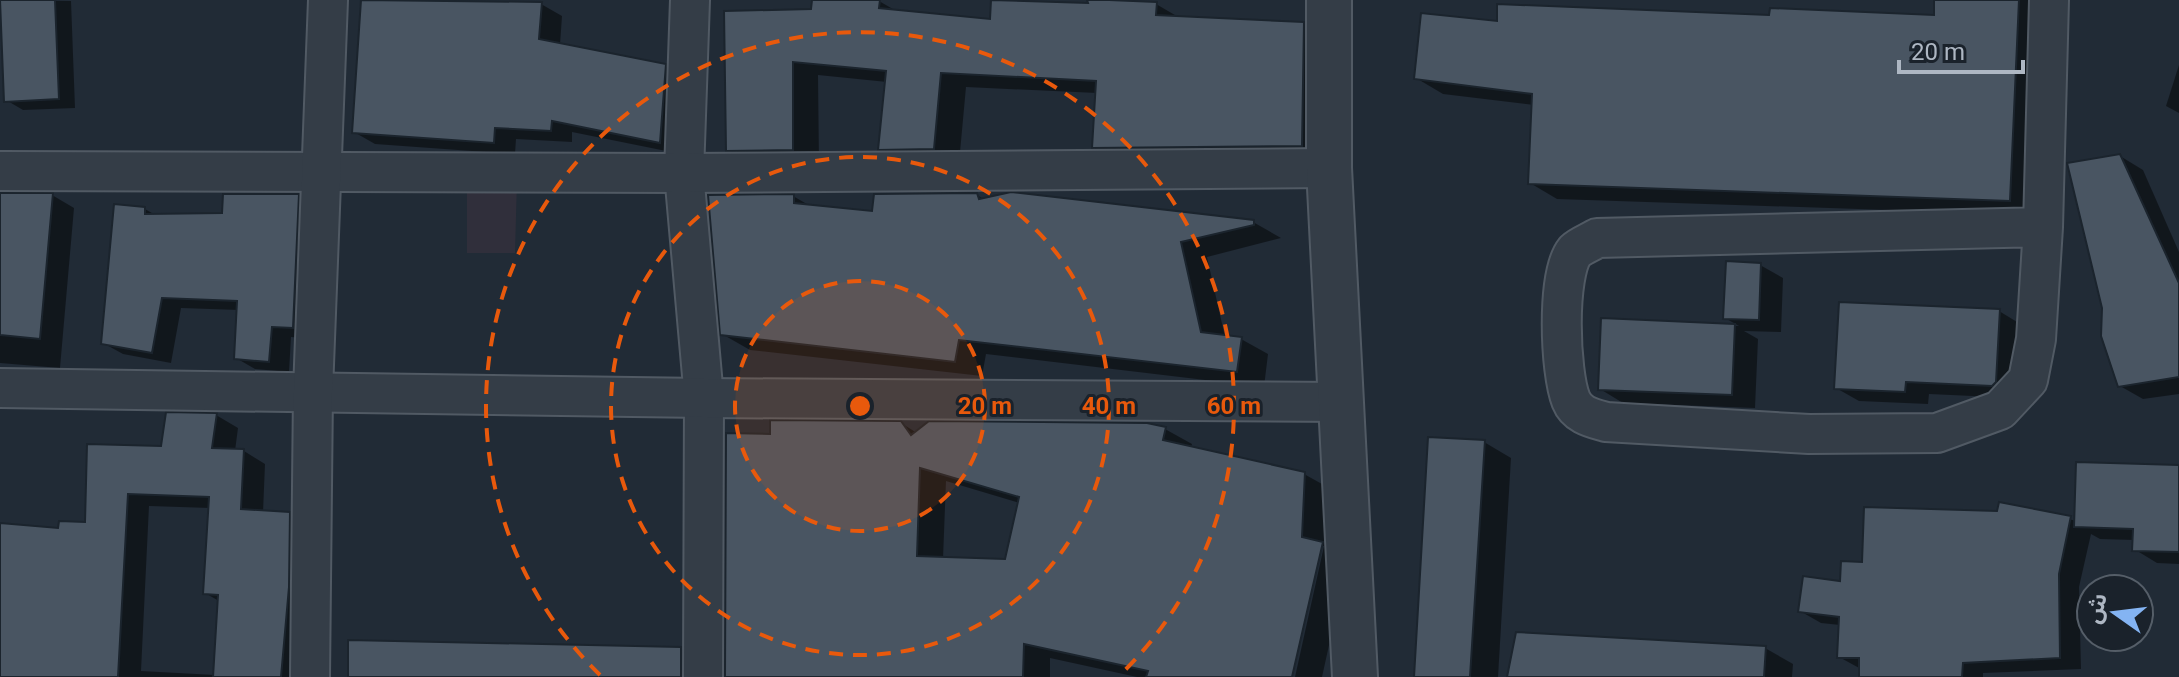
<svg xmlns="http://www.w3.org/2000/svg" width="2179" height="677" viewBox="0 0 2179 677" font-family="Roboto,'Noto Sans Arabic',sans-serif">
<rect width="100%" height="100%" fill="#212b36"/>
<!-- medical -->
<path fill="#302f3b" d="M467,179L517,180L515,253H467Z"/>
<!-- shadow -->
<g fill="#0007" fill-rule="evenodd">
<path d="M2,0L71,1L75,108L23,110L6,100Z"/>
<path d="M363,0L541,4L562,16L560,45L665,66L686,78L681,154L572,132V142L516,139L515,154L375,144L354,132Z"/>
<path d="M814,0L879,1L898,12L992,22L1090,5L1156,4L1180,18L1303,24L1329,39L1327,160L1120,162L1094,147L1097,93L966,87L959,163H906L880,148L887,82L818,75L819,164H753L727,150L813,11Z"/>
<path d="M1936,0H2029L2046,10L2037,215L1557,199L1530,183L1534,105L1443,94L1416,78L1499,23L1936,17Z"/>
<path d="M2179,65V113L2166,106Z"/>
<path d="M2120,156L2143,170L2179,252V394L2143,399L2120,386Z"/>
<path d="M0,195H52L74,208L60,368L0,363Z"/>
<path d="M977,195L985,200L1253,222L1281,238L1207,257L1225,337L1241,339L1268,354L1264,387L986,354L982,376L750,350L722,334L793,196L812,207L874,213Z"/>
<path d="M298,196L318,207L313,339L291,337L289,372L255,369L236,358L239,310L181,308L171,363L123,354L103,343L145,209L157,216L223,215Z"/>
<path d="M1760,265L1783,278L1781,332L1744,331L1758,339L1755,408L1623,403L1600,389L1603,320L1739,326L1725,318Z"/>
<path d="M1999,311L2022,325L2016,398L1929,394L1928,404L1859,401L1836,388Z"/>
<path d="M216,415L238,428L235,451H244L265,464L263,513L289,514L311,527L304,677H0V525L60,531L87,524L163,448ZM149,506L210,508L205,593L219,601L215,675L141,671Z"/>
<path d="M901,423L917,433L1165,429L1192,444L1191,448L1304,474L1331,489L1348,559L1322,677H1295L1324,546H1320L1290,677H1137L1050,658V677H727L772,436ZM946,481L1020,503L1007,561L943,559Z"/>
<path d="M1484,442L1511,458L1498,677H1416Z"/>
<path d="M2179,467V564L2157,563L2134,549V540L2100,539L2091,534L2079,587L2081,669L1983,673V677H1861V669L1839,657L1840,625L1821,623L1800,611L1864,564L1998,513L2000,504L2077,521Z"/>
<path d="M1765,648L1793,664L1792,677H1509Z"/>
<path d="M681,649L704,662L705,677H350Z"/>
</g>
<!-- building -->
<g fill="#495562" stroke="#1b242d" stroke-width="2" fill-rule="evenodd">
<path d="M0,0H55L59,99L4,102Z"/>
<path d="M361,0L542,2L539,39L666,64L660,143L552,121L551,131L495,128L494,143L352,133Z"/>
<path d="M812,0H880L879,8L990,19L991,0L1088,3L1087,0H1109L1157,2L1156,15L1304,22L1302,146L1092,148L1096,81L941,73L934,149L878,150L886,71L793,62V150L726,151L724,11L811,9Z"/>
<path d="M1934,0H2019L2010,201L1528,184L1532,94L1414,79L1421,13L1497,21V4L1769,15L1770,8L1934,15Z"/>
<path d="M2120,154L2179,283V377L2118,387L2101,336L2102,308L2067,163Z"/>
<path d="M1011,192L1254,220V225L1181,242L1201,332L1242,337L1237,372L959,340L955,362L720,335L708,195L794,194V203L872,211L874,194L977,193L979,199Z"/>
<path d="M0,193H53L40,339L0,335Z"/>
<path d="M223,194H299L293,328L272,327L269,362L234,359L237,301L162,298L152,353L101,344L114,204L145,207V214L222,213Z"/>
<path d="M1726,261L1761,263L1759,320L1723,319Z"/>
<path d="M1839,302L2000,309L1996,382L1992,386L1906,382L1905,392L1834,389Z"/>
<path d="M1601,318L1735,324L1732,395L1598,390Z"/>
<path d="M166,412L217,413L212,448L244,449L241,509L290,512L289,587L281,677H213L218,595L203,594L209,497L128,494L118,677H0V523L58,528L59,521L85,522L87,444L161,446Z"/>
<path d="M770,420L901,421L911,435L929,421L1147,423L1166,427L1163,440L1305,472L1302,537L1323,542L1292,677H1146L1148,671L1024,644L1023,677H725L726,433L770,434ZM920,468L1019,497L1005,559L917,556Z"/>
<path d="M1428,437L1485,440L1470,677H1414Z"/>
<path d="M2076,462L2179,465V552L2132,551L2133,529L2074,527Z"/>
<path d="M1999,502L2071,516L2059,574L2060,658L1963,663L1962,677H1859V658H1837L1839,617L1798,612L1803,576L1840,581L1841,561L1862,562L1864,507L1997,511Z"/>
<path d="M1516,632L1766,646L1764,677H1507Z"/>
<path d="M348,640L681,647V677H348Z"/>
</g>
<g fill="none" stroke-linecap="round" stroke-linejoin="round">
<defs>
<g id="minor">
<path d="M690,0L684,173L704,398L703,677"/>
<path d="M0,171L684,173L1329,168"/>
<path d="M2043,227L1597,238C1591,242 1580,246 1575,251C1556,274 1560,373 1571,400C1577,415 1592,418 1606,422L1809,434L1937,433L2000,410L2028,380L2036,339L2043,227L2049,0"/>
<path d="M0,388L704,398L1343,402"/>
<path d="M310,677L313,391L328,0"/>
</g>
<path id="tertiary" d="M1329,0V168L1355,677"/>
</defs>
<!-- minor casing -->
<use href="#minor" stroke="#515a64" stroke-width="42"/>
<!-- tertiary casing -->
<use href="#tertiary" stroke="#515a64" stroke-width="48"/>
<!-- minor -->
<use href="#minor" stroke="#343d47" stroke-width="38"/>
<!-- tertiary -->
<use href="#tertiary" stroke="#343d47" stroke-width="44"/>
</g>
<!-- distance rings -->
<circle cx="860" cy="406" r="125" fill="#e8590c" fill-opacity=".12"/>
<g fill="none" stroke="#e8590c" stroke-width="4" stroke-dasharray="14 10">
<circle cx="860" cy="406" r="125"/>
<circle cx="860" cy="406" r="249"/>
<path d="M600 675A374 374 0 1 1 1120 675"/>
</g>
<circle cx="860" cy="406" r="12" fill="#e8590c" stroke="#1a222b" stroke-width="4"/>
<g font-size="24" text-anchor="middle" font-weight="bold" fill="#e8590c" stroke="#1a222b" stroke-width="6" stroke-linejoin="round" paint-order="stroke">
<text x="985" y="414">20 m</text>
<text x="1109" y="414">40 m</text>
<text x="1234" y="414">60 m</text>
</g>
<!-- north arrow -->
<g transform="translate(2115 613) rotate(284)"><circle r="38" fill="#1a222b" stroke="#555e68" stroke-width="2"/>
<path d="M0-6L14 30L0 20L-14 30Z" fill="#84b4f3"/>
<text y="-12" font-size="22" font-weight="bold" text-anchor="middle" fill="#aeb7c3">ش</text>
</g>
<!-- scale -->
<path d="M1899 60v12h124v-12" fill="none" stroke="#aeb7c3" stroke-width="4"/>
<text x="1911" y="60" font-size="24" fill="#aeb7c3" stroke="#1a222b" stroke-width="6" paint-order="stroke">20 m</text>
</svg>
